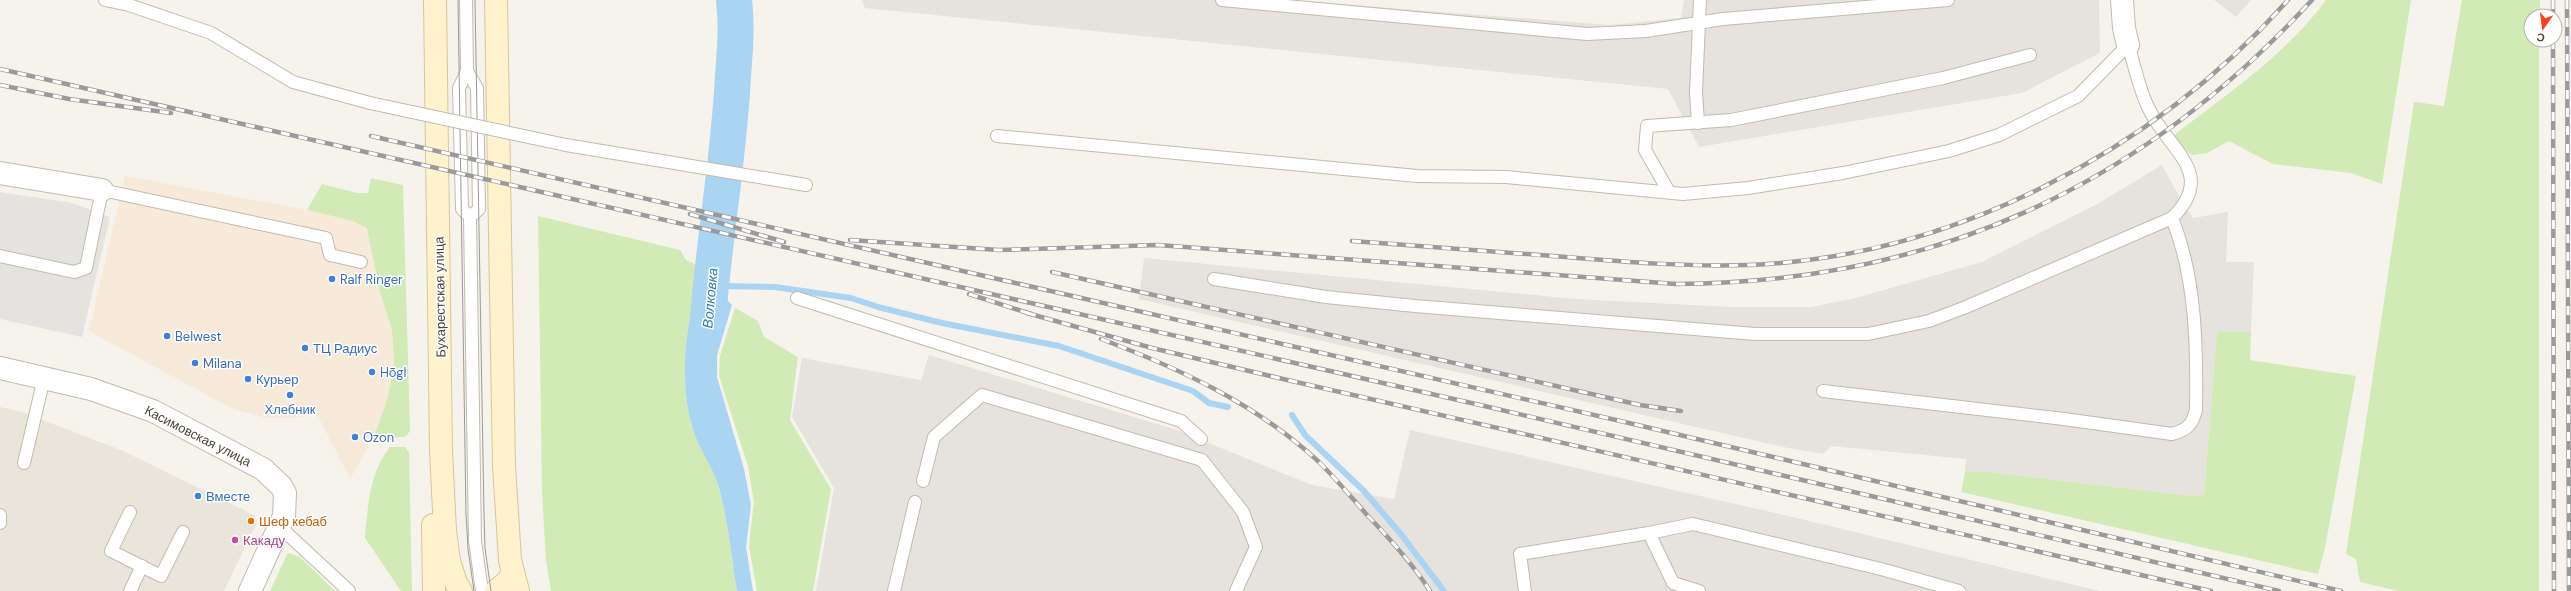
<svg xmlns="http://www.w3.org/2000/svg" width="2571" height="591" viewBox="0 0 2571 591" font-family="'DM Sans',sans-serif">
<rect width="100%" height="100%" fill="#f6f3ec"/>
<!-- residential -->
<path fill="#eae5da" d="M0,407L22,412L121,450L254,515L257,522L224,591H0Z"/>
<!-- commercial -->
<path fill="#f7ead8" d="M125,176L307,210L353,221L367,227L379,289L392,330L394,362L388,397L375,434L350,479L317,414L296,418H266L233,409L89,331Z"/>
<!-- industrial -->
<g fill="#e6e2dd">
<path d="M862,0H1288L1610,25L1681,18L1684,0H2099L2100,53L2022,93L1699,147L1668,89L865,8Z"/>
<path d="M2214,0H2251L2236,17Z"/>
<path d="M2162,165L2180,198L2193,218L2228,212L2226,262H2254L2251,332L2217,331L2204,495L2191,496L1978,471L1965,472L1966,459L1831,446L1823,454L1788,448L1139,299L1144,258L1576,299L1731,307H1811L1856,298L1982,262L2099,203Z"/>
<path d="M929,355L1174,429L1312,485L1394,499L1410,430L1784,515L2100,591H816L834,488L792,417L802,358L921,380Z"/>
</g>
<!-- green -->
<g fill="#d2eab5">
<path d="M2326,0H2411L2382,184L2351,173L2273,164L2229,141L2207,153L2192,155L2179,145L2173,136C2226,94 2286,55 2326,0Z"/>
<path d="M2462,0H2540V16H2531V40H2539V591H2399L2360,582L2356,559L2346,554L2414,102L2444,106Z"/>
<path d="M371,178L403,185L410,431L405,437L389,438L375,434L388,397L394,362L392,330L379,289L367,228L353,221L307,210L322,184L357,193H368Z"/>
<path d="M538,216L680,250L686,260L704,268C686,314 678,377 692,426C697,446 711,464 718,484C728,518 731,555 737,591H551L546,561L542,492Z"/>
<path d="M735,308L758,321L764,337L798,357L790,420L831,489L813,591H757L749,546L754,502L748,466L719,376L720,356Z"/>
<path d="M2217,331L2251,332L2250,360L2356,376L2325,548L2318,574L1961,492L1965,472L1978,471L2191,496L2204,495Z"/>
<path d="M390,447H405L409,452L412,591H401L365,538C368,506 369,473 390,447Z"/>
<path d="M288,553L300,557L335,591H270Z"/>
</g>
<!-- parking -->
<path fill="#e5e3e0" d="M0,192L72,203L110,217L82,337L0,319Z"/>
<!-- water -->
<path fill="#a9d4f2" d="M704,268L720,272L721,294L732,305L717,355V377L744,469L751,505L746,547L753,591H737C731,555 728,518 718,484C711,464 697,446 692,426C678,377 686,314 704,268Z"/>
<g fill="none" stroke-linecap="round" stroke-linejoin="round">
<!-- stream -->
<g stroke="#a9d4f2" stroke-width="6">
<path d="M712,286L775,287L851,298L878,307L942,323L1059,346L1193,391L1209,403L1228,407"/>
<path d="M1292,415L1305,435L1364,491L1400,533L1444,591"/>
</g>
<!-- river -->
<path stroke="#a9d4f2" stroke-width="36" d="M708,319C714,238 729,158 733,76C735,51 737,26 734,0"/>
<defs>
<g id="lane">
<path d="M105,0L129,5L211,33L293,82L370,103"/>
<path d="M466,0L467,71L459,88L462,209L470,217L475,541L482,591"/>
<path d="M1222,0L1587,34L1646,31L1723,19L1948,0"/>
<path d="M467,71L477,88L479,209L470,217"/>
<path d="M1698,123L1696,92L1700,0"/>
<path d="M997,136L1417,176L1506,177L1683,194L1748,188L1843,173L1949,151L1999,135L2078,96L2128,45C2135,66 2139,90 2149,109C2168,150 2218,173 2172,218L1966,307L1929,321L1868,334H1755L1415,306L1326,297L1214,279"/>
<path d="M566,145L806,185"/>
<path d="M1669,192L1645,150L1647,126L1731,120L1943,78L2030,55"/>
<path d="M0,256L74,272L86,268L102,190L326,238L330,255L361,262"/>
<path d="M797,298L1181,421L1201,439"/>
<path d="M1823,391L2064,419L2172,434C2186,430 2192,426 2196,410C2197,346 2196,278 2172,218"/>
<path d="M24,463L44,378"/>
<path d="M923,481L934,437L982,395L1202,460L1243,512L1256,547L1236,591"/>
<path d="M130,512L111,551L161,576L183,532"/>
<path d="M0,515V523"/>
<path d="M280,527L349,591"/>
<path d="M1649,533L1693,524L1881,569L1959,591"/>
<path d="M130,591L142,566"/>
<path d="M894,591L915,502"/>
<path d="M1525,591L1520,554L1649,533L1673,583L1699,591"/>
</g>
<g id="street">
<path d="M2122,0L2124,28L2128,45"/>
<path d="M0,173L102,190"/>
<path d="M0,368L91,389L153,411L263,469L281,486L285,493L284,516L250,591"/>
</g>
<g id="secondary">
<path d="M435,0L441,451L445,531L449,561L456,583L461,591"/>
<path d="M496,0L504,466L510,560L518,591"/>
<path d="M433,525L434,591"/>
<path d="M496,591L508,581L513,572"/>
</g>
</defs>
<!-- lane casing -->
<use href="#lane" stroke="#c2bbae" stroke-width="14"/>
<!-- street casing -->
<use href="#street" stroke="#c2bbae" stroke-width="24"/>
<!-- secondary casing -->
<use href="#secondary" stroke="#d6c79b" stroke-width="24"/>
<!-- lane -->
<use href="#lane" stroke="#fff" stroke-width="12"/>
<!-- street -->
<use href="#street" stroke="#fff" stroke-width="22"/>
<!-- secondary -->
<use href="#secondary" stroke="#fff3cd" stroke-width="22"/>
<!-- tram -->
<g stroke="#9a9a9a" stroke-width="1">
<path d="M458,0L466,514L468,549L474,591"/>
<path d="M475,0L484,514L485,548L491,591"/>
</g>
<defs>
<g id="rail">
<path d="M2553,0V16"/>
<path d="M2567,0L2569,591"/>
<path d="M2553,40L2554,591"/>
<path d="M0,69L1480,405L2279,591"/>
<path d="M0,85L69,99L171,113"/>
<path d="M371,136L1629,423L2341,591"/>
<path d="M690,214L784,242"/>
<path d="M850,240L999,250L1158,245L1676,284C1931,283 2140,188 2312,0"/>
<path d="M1352,241C1423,246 1494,252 1566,257C1626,262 1688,267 1749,265C1952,257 2153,152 2288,0"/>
<path d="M1052,272L1640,405L1681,411"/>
<path d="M969,294L1031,314"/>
<path d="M1027,313L1152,348L1283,379L2211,591"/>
<path d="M1101,339C1181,369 1256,404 1319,462C1336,479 1352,498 1368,516C1390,539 1413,564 1430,591"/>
</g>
</defs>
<!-- rail casing -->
<use href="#rail" stroke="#9a9a9a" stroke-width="4.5"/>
<!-- rail -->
<use href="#rail" stroke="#fff" stroke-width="3" stroke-dasharray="9" stroke-linecap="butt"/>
<defs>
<path id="lane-bridge" d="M370,103L566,145"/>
</defs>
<!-- lane-bridge casing -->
<use href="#lane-bridge" stroke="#c2bbae" stroke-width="14" stroke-linecap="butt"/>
<!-- lane-bridge -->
<use href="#lane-bridge" stroke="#fff" stroke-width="12"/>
</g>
<!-- markers -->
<g fill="#3f7fe0" stroke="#fff" stroke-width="1.5">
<circle cx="332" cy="279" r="4"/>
<circle cx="167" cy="336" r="4"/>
<circle cx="305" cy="348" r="4"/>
<circle cx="195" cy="363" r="4"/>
<circle cx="372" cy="372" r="4"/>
<circle cx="248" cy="379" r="4"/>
<circle cx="290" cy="395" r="4"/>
<circle cx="355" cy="437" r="4"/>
<circle cx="198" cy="496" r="4"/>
</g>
<circle fill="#e8710a" stroke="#fff" stroke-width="1.5" cx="251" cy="521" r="4"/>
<circle fill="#d1479c" stroke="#fff" stroke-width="1.5" cx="235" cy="540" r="4"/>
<g text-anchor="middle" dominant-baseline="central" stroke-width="3" stroke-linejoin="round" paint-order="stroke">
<!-- shop labels -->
<g font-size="13" fill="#366cbe" stroke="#fff" text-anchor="start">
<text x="340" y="279">Ralf Ringer</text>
<text x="175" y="336">Belwest</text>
<text x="313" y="348">ТЦ Радиус</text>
<text x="203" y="363">Milana</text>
<text x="380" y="372">Hōgl</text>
<text x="256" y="379">Курьер</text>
<text x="290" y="409" text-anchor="middle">Хлебник</text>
<text x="363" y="437">Ozon</text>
<text x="206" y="496">Вместе</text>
</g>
<!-- street labels -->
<g font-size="13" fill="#4b4439" stroke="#fff">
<text transform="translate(440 297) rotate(-91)">Бухарестская улица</text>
<text transform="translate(198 436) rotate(27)">Касимовская улица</text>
</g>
<!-- food labels -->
<g font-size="13" fill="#c56008" stroke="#fff" text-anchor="start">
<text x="259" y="521">Шеф кебаб</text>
</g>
<!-- hotel labels -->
<g font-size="13" fill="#b23c85" stroke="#fff" text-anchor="start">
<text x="243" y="540">Какаду</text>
</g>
<!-- water labels -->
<g font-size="14" font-style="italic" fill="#2e7ab2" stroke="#fff">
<text transform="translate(710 298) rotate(-85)">Волковка</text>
</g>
</g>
<!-- north arrow -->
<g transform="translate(2543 28) rotate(194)"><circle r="19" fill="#ffffff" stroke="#b7b4b0"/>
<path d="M0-3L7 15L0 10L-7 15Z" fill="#fc3f1d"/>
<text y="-6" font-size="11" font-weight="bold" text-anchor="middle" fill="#4b4439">С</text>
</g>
</svg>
